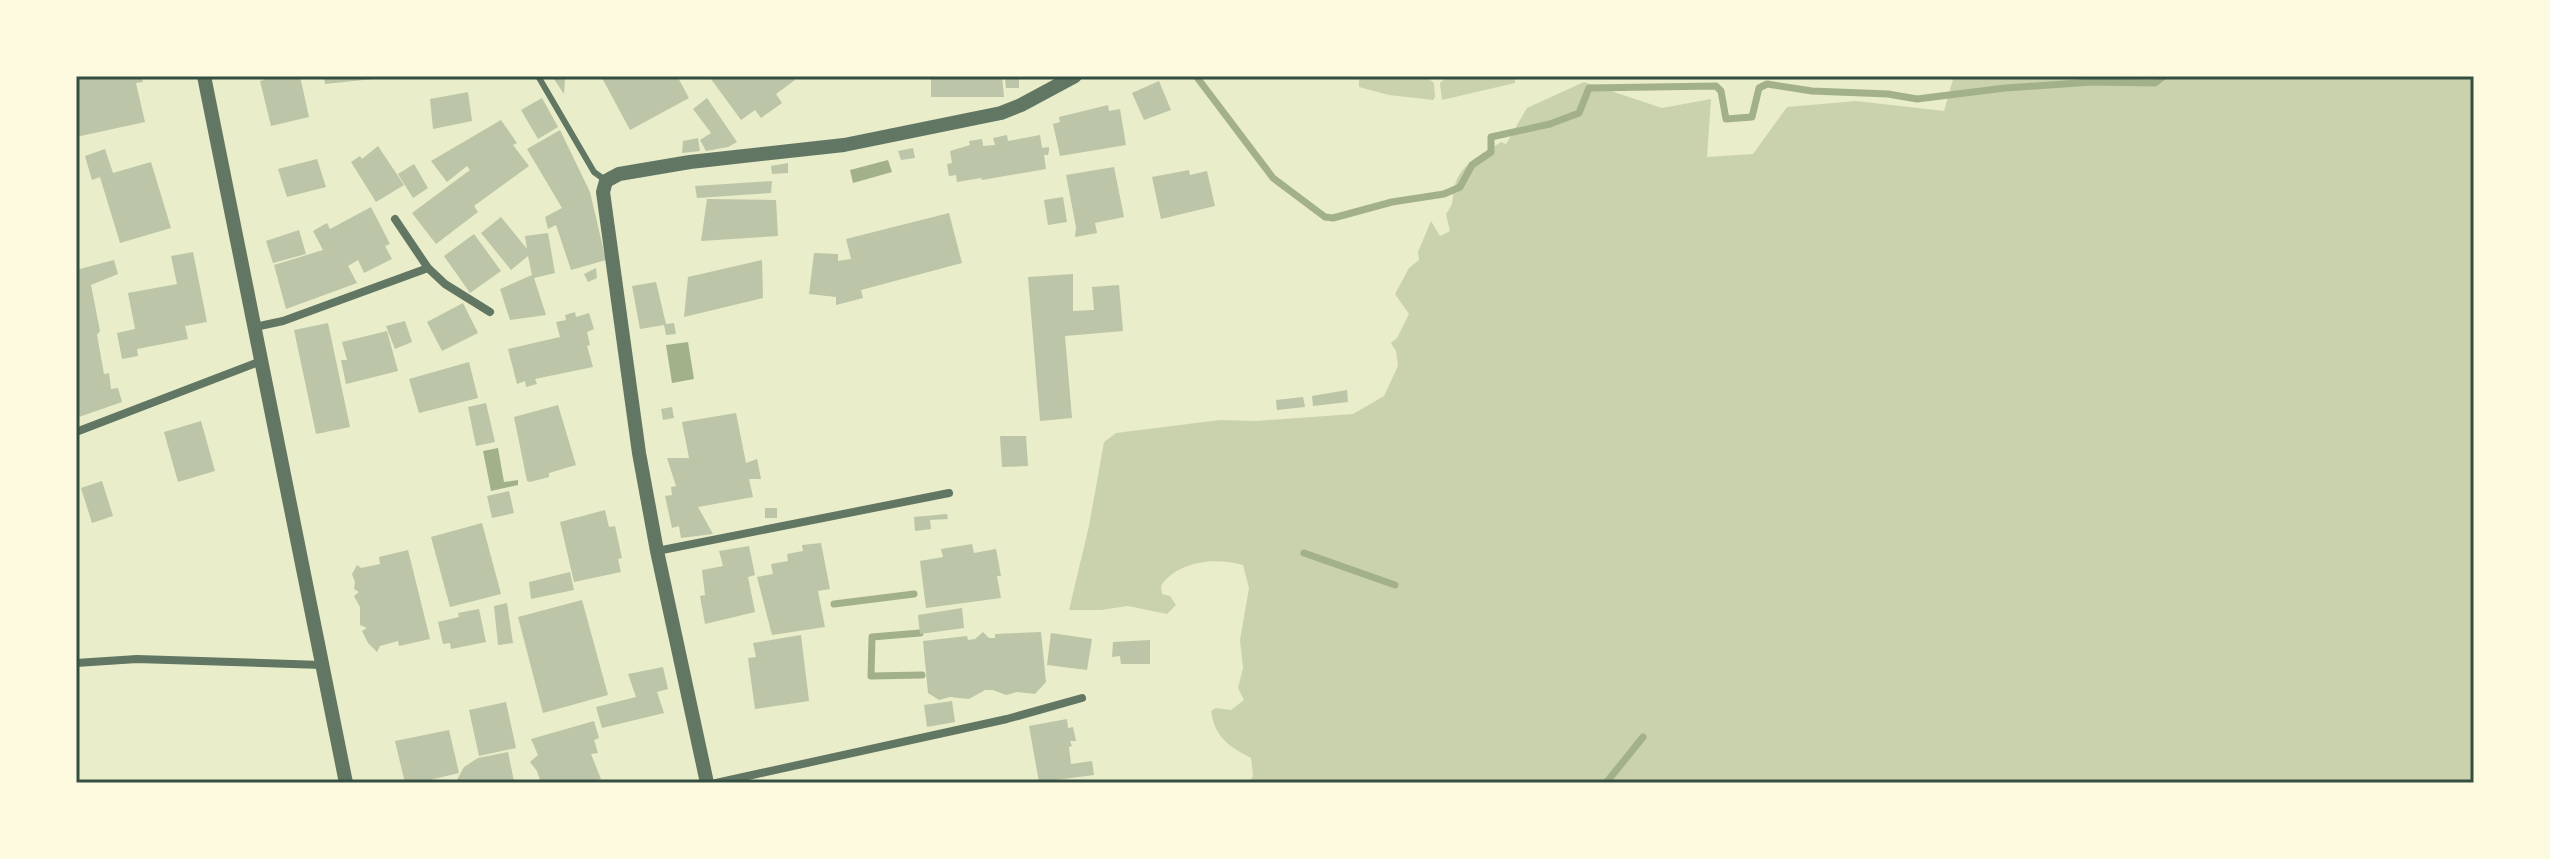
<svg xmlns="http://www.w3.org/2000/svg" width="2550" height="859" viewBox="0 0 2550 859" font-family="Montserrat,sans-serif">
<rect width="100%" height="100%" fill="#e9edc9"/>
<!-- green -->
<g fill="#cad2ad">
<path d="M1359,76H1425L1434,83L1435,97L1433,100L1389,95L1359,87Z"/>
<path d="M1448,76H1515V83L1442,100L1440,83Z"/>
<path d="M1954,76H2474V783H1250L1253,775L1251,758C1228,746 1215,737 1211,711L1216,708L1231,710L1244,700L1238,688L1243,668L1240,640L1249,588L1243,565C1216,557 1177,561 1161,586L1162,594L1170,596L1176,605L1167,614L1128,606L1101,610H1069L1089,526L1104,442L1116,433L1220,420L1256,421L1353,414L1384,396L1398,366L1396,351L1391,343L1397,338L1409,314L1395,294L1409,268L1419,260L1418,252L1431,221L1440,236L1450,231L1446,214C1456,201 1451,198 1455,185C1461,163 1483,154 1501,142L1506,144L1527,108L1584,82L1662,108L1711,99L1707,157L1753,154L1787,107L1856,101L1944,111Z"/>
</g>
<!-- water -->
<g fill="#a3b18a">
<path d="M888,160L892,172L853,183L850,170Z"/>
<path d="M688,342L694,379L672,383L666,345Z"/>
<path d="M498,448L504,482L518,480V485L491,491L483,451Z"/>
</g>
<g fill="none" stroke-linecap="round" stroke-linejoin="round">
<!-- stream -->
<g stroke="#a3b18a" stroke-width="7">
<path d="M1196,76L1273,178L1325,217L1333,218L1392,202L1444,194L1460,187L1472,165L1491,152V137L1550,124L1579,113L1589,88L1716,86L1721,91L1726,119L1752,117L1759,88L1767,84L1812,91L1888,94L1917,99L2005,88L2092,82L2155,83L2164,76"/>
<path d="M1304,553L1395,585"/>
<path d="M834,604L914,594"/>
<path d="M920,633L872,637L871,676L922,675"/>
<path d="M1606,783L1643,737"/>
</g>
</g>
<!-- building -->
<g fill="#bcc5a7">
<path d="M76,76H141L143,82L136,83L145,122L76,137Z"/>
<path d="M263,76H300L309,117L271,126L260,81L264,80Z"/>
<path d="M324,76H373V79L325,84Z"/>
<path d="M552,76L565,78L564,94Z"/>
<path d="M601,76H677L689,98L630,130Z"/>
<path d="M714,76H792L795,80L776,94L782,103L761,118L755,110L741,120L711,79Z"/>
<path d="M959,76H1002L1004,97H931V77L959,78Z"/>
<path d="M1005,79H1019V88H1006Z"/>
<path d="M1159,81L1171,110L1144,120L1132,93Z"/>
<path d="M468,92L472,121L433,129L430,99Z"/>
<path d="M542,98L558,127L538,139L521,110Z"/>
<path d="M707,98L737,142L728,147L706,151L700,140L711,133L693,109Z"/>
<path d="M1108,105L1109,111L1120,109L1126,145L1060,156L1053,124L1060,122L1059,117Z"/>
<path d="M501,120L517,143L513,145L529,166L474,206L478,212L436,244L412,213L470,170L467,166L447,182L431,161Z"/>
<path d="M560,130L590,192L606,260L571,270L556,225L548,229L545,217L562,208L527,149Z"/>
<path d="M1007,135L1008,141L1040,135L1042,148L1049,147V150L1048,155H1044L1046,169L982,180L981,178L957,182L956,175L949,176L947,164L952,163L950,151L970,145L969,141L982,139L983,146L995,145L993,138Z"/>
<path d="M698,138L700,151L682,153L683,141Z"/>
<path d="M378,146L404,185L376,202L351,162L360,156L362,159Z"/>
<path d="M913,148L915,158L901,160L898,151Z"/>
<path d="M105,149L113,173L151,162L171,228L120,243L100,177L92,180L85,156Z"/>
<path d="M317,159L326,187L287,197L278,169Z"/>
<path d="M788,163V173L772,174L771,166Z"/>
<path d="M414,164L428,188L413,198L398,174Z"/>
<path d="M1114,167L1124,217L1095,223L1097,233L1075,237L1076,227L1066,175Z"/>
<path d="M1189,170L1190,175L1207,171L1215,206L1161,219L1152,177Z"/>
<path d="M772,181L771,193L697,198L695,186Z"/>
<path d="M1063,197L1067,222L1048,225L1044,200Z"/>
<path d="M707,199L776,200L778,236L701,241Z"/>
<path d="M371,207L390,244L385,246L392,259L364,273L358,260L348,266L357,283L286,309L274,265L323,250L313,231L327,223L330,229Z"/>
<path d="M949,213L962,263L861,290L863,298L836,305V297L809,294L814,253L838,254V261L851,259L846,239Z"/>
<path d="M501,217L527,249L525,236L548,233L555,273L534,278L546,315L510,320L500,289L532,275L528,256L511,270L481,233Z"/>
<path d="M299,230L306,254L273,263L266,241Z"/>
<path d="M474,234L501,271L470,293L444,256Z"/>
<path d="M193,252L207,322L185,326L188,339L137,349L138,356L122,359L117,333L135,329L128,293L177,284L171,256Z"/>
<path d="M114,260L118,274L91,285L100,331L97,335L104,374L109,373L111,389L118,388L122,402L76,418V270Z"/>
<path d="M762,260L763,298L684,317L688,277Z"/>
<path d="M596,268L597,278L588,282L584,274Z"/>
<path d="M1073,274V311L1094,310L1092,287L1119,285L1123,331L1065,336L1072,418L1040,421L1028,277Z"/>
<path d="M656,282L666,324L674,323L676,334L666,335L664,325L640,329L632,286Z"/>
<path d="M463,303L478,333L442,351L427,322Z"/>
<path d="M575,312L576,317L589,313L594,329L587,332L590,345L587,346L593,367L535,379L537,384L526,387L525,381L517,384L508,349L560,337L556,322L566,320L565,315Z"/>
<path d="M405,321L412,342L395,349L386,326Z"/>
<path d="M328,323L350,427L316,434L294,330Z"/>
<path d="M387,331L398,371L346,384L341,360H347L342,342Z"/>
<path d="M469,362L478,398L419,413L409,379Z"/>
<path d="M1347,390L1348,402L1313,406L1312,396Z"/>
<path d="M1303,397L1305,407L1277,410L1276,400Z"/>
<path d="M486,403L495,442L476,446L468,407Z"/>
<path d="M558,405L576,465L549,473V477L530,482L527,481L514,417Z"/>
<path d="M672,407L674,418L663,420L661,409Z"/>
<path d="M736,413L746,463L757,459L761,479H749L753,497L698,507L713,534L681,538L679,526L672,528L665,496L672,495L671,487L676,486L667,458H689L682,422Z"/>
<path d="M201,421L215,471L178,482L164,432Z"/>
<path d="M1000,436H1026L1028,466L1002,467Z"/>
<path d="M102,481L113,516L92,523L81,488Z"/>
<path d="M509,491L514,513L492,518L487,496Z"/>
<rect x="765" y="508" width="12" height="10"/>
<path d="M605,510L609,527L615,526L622,558L618,559L621,572L574,582L560,522Z"/>
<path d="M947,514L948,519L930,520L931,529L915,531L914,517Z"/>
<path d="M482,523L501,594L450,607L431,537Z"/>
<path d="M821,543L830,589L818,591L825,627L772,635L757,577L773,574L771,564L788,561L787,554L803,551L802,545Z"/>
<path d="M972,544L974,553L996,549L1001,576H997L1001,598L926,608L920,561L943,557L941,549Z"/>
<path d="M749,546L755,575L748,577L755,612L705,624L700,596L705,595L702,570L723,566L719,551Z"/>
<path d="M408,550L430,639L399,646L398,641L380,646L377,652L368,643L362,631L367,628L360,625V607L354,596L359,592L354,589L355,582L352,574L357,565L361,568L380,564L379,557Z"/>
<path d="M570,572L574,590L531,599L529,582Z"/>
<path d="M582,600L608,695L543,713L518,617Z"/>
<path d="M507,603L513,643L498,645L494,606Z"/>
<path d="M962,608L964,628L920,634L918,615Z"/>
<path d="M479,609L486,642L451,649L450,643L443,644L438,622L459,617L458,613Z"/>
<path d="M983,632L989,638H995V634L1041,632L1046,682L1035,694L1017,692L1006,695L993,690H985L969,699L950,697L939,700L928,693L923,641L967,636L968,640L975,639Z"/>
<path d="M1051,633L1092,639L1087,670L1047,665Z"/>
<path d="M801,635L809,701L755,709L748,658L756,657L753,643Z"/>
<path d="M1150,640V664H1121L1120,656L1112,657L1113,642Z"/>
<path d="M663,667L668,689L657,692L664,713L602,728L596,707L636,697L628,674Z"/>
<path d="M952,701L955,722L927,727L924,705Z"/>
<path d="M506,702L516,748L479,756L469,710Z"/>
<path d="M1067,719L1068,728L1073,727L1076,741H1070L1072,746L1069,747L1071,764L1092,761L1094,775L1039,782L1029,726Z"/>
<path d="M594,721L599,738L594,740L598,753L591,754L601,779L584,783H569L568,779L562,783H541L537,771L530,762L538,755L531,739Z"/>
<path d="M449,730L459,773L417,783H405L395,741Z"/>
<path d="M508,752L514,781L442,783V781L457,780L464,767L478,758Z"/>
</g>
<g fill="none" stroke-linecap="round" stroke-linejoin="round">
<!-- service -->
<path stroke="#617663" stroke-width="6" d="M538,76L594,172L605,180"/>
<!-- minor -->
<g stroke="#617663" stroke-width="8">
<path d="M395,219L428,268L445,284L490,312"/>
<path d="M255,327L283,321L428,268"/>
<path d="M76,432L261,361"/>
<path d="M657,551L949,493"/>
<path d="M76,663L137,659L322,665"/>
<path d="M716,783L1007,719L1082,698"/>
</g>
<!-- tertiary -->
<g stroke="#617663" stroke-width="14">
<path d="M204,76L346,783"/>
<path d="M707,783L657,551L639,453L603,192L606,181L619,174L690,162L844,145L1001,113L1021,105L1075,76"/>
</g>
</g>
<!-- border -->
<rect width="2550" height="859" fill="none" stroke="#fefae0" stroke-width="156"/>
<rect x="78" y="78" width="2394" height="703" fill="none" stroke="#344e41" stroke-width="3"/>
</svg>
